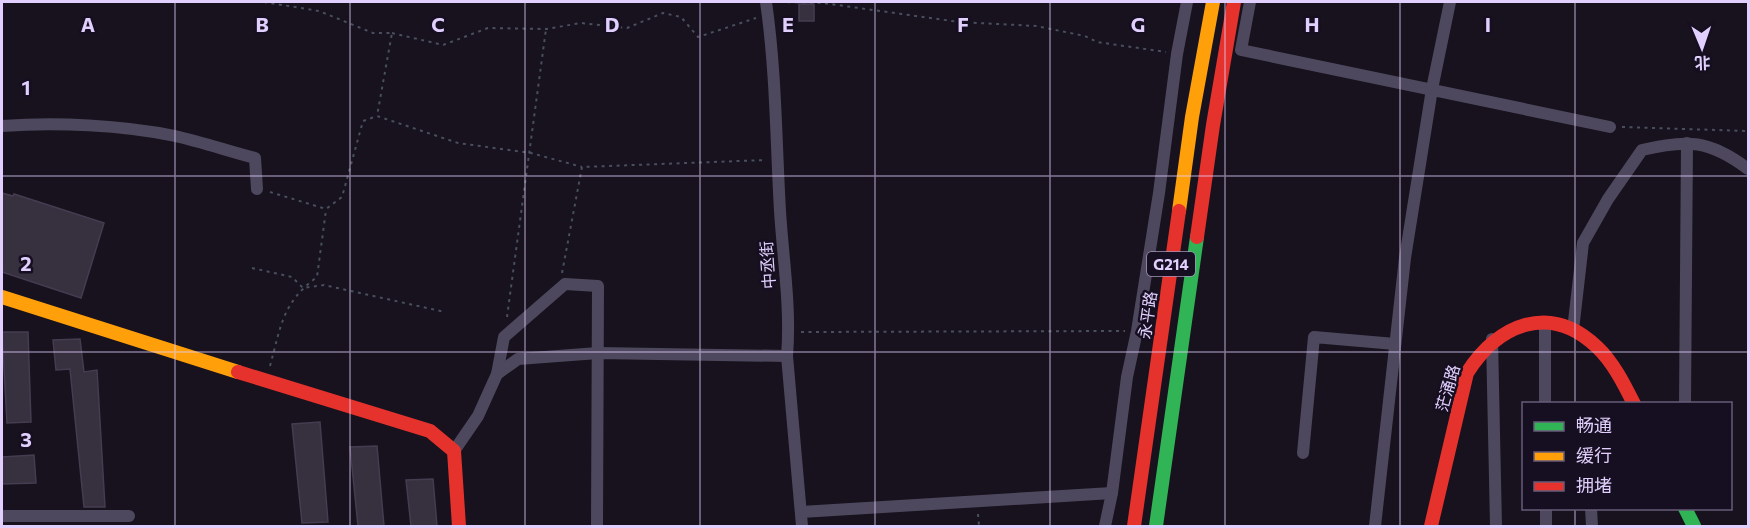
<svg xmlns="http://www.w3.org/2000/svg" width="1750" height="528" viewBox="0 0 1750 528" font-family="Commissioner,'Noto Sans SC',sans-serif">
<rect width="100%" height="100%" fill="#17121d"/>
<!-- building -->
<g fill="#37303f" stroke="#453c51" stroke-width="1.5">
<rect x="799" y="4" width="15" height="17"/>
<path d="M2,193L13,196L14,194L104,223L81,298L2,272Z"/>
<path d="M2,332H28L31,422L7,423Z"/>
<path d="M80,339L84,372L97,370L105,507H84L70,369L56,370L53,340Z"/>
<path d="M320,422L328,522L302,523L292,424Z"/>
<path d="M377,446L384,526H358L350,447Z"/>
<path d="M34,455L36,483L2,484V457Z"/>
<path d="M433,479L437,526H411L406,480Z"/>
</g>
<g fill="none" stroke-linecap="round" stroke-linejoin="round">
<!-- path -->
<g stroke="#494f5e" stroke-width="2" stroke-dasharray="3 4.5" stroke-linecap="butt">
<path d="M264,2L319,11L373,33H392L377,116"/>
<path d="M780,2L823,3L959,22L1036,26L1085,36L1097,42L1166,52"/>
<path d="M392,33L443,45L488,28L546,29L581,23L627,28L663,13L681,17L698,37L756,18"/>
<path d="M1622,127L1748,131"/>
<path d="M270,192L326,209L342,197L363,121L377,116L458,143L531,153L582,167"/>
<path d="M252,268L292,277L303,288L324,285L445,312"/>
<path d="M562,273L582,167L766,160"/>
<path d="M507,317L546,29"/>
<path d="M801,332L1125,331"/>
<path d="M270,366C281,326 282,303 317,277L326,210"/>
<path d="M978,514L979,526"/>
</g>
<!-- street -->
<g stroke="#4e485e" stroke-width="12">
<path d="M766,2C776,71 776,141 780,211C783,259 791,308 787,356L802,526"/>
<path d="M1250,2L1241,50L1610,127"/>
<path d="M2,126C56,122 122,125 175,136C202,142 228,151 255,158L257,189"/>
<path d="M1545,322V404"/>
<path d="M1573,330L1583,243L1608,199L1642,150C1687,139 1710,140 1748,169"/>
<path d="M1492,339L1496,526"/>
<path d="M497,374L518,359L598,353L787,356"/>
<path d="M1685,404L1687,143"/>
<path d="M454,451L478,416L497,374L504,337L565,284L598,286L597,526"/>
<path d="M1303,453L1314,337L1395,344"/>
<path d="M1546,508V526"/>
<path d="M1591,508L1592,526"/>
<path d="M801,512L1112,493"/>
<path d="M2,516H129"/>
<path d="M1105,526L1112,493L1127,377L1137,331L1159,193L1177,54L1187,2"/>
<path d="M1375,526L1405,258L1432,89L1450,2"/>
</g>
<!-- fast -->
<g stroke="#30b455" stroke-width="14">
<path d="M1685,508L1694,526"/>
<path d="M1156,526L1197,237"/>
</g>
<!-- slow -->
<g stroke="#ff9f0a" stroke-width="14">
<path d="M1179,211L1192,117L1213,2"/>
<path d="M2,297L238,372"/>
</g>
<!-- jam -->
<g stroke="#e5322d" stroke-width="14">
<path d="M1197,237L1213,125L1234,2"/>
<path d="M238,372L430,431L454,451L459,526"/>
<path d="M1134,526L1179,211"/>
<path d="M1431,526L1467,373C1498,324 1550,302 1597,347C1613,362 1624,384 1634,404"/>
</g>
</g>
<!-- grid -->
<path fill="none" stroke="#e1d0fd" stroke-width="1.5" stroke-opacity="0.55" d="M175,2V526M350,2V526M525,2V526M700,2V526M875,2V526M1050,2V526M1225,2V526M1400,2V526M1575,2V404M2,176H1748M2,352H1748M1575,508V526"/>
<g text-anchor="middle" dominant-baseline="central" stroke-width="5" stroke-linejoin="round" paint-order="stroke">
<!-- shield labels -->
<rect fill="#160e21" stroke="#a496bb" stroke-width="1.5" x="1147" y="252" width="48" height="24" rx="4.5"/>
<g font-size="15" font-weight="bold" fill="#e1d0fd">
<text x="1171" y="264">G214</text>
</g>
<!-- street labels -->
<g font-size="16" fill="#e1d0fd" stroke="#160e21">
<text transform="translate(767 265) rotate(-94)">中丞街</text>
<text transform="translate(1147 315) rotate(-82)">永平路</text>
<text transform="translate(1447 388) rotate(-74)">茫涌路</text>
</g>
</g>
<g font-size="20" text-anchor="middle" font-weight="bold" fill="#e1d0fd" stroke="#160e21" stroke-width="5" stroke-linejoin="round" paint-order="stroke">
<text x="88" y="32">A</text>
<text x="262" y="32">B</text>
<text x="438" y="32">C</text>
<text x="612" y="32">D</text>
<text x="788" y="32">E</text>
<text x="963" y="32">F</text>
<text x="1138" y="32">G</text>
<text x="1312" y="32">H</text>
<text x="1488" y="32">I</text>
<text x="26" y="95">1</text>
<text x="26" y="271">2</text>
<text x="26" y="447">3</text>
</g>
<!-- border -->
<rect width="1750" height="528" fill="none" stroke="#e1d0fd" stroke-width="6"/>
<!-- legend -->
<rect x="1522" y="402" width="210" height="108" fill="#160e21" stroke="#675c79" stroke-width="1.5"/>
<rect x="1534" y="422" width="30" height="9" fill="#30b455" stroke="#675c79" stroke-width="1.5"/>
<text x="1576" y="432" font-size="18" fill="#e1d0fd">畅通</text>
<rect x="1534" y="452" width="30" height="9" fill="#ff9f0a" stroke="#675c79" stroke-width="1.5"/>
<text x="1576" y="462" font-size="18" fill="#e1d0fd">缓行</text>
<rect x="1534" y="482" width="30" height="9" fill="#e5322d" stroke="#675c79" stroke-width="1.5"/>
<text x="1576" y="492" font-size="18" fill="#e1d0fd">拥堵</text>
<!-- north arrow -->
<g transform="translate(1702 48) rotate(178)" stroke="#160e21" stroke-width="4.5" paint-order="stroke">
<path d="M0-4.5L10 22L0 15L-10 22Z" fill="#e1d0fd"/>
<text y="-9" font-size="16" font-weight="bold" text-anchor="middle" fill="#e1d0fd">北</text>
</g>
</svg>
